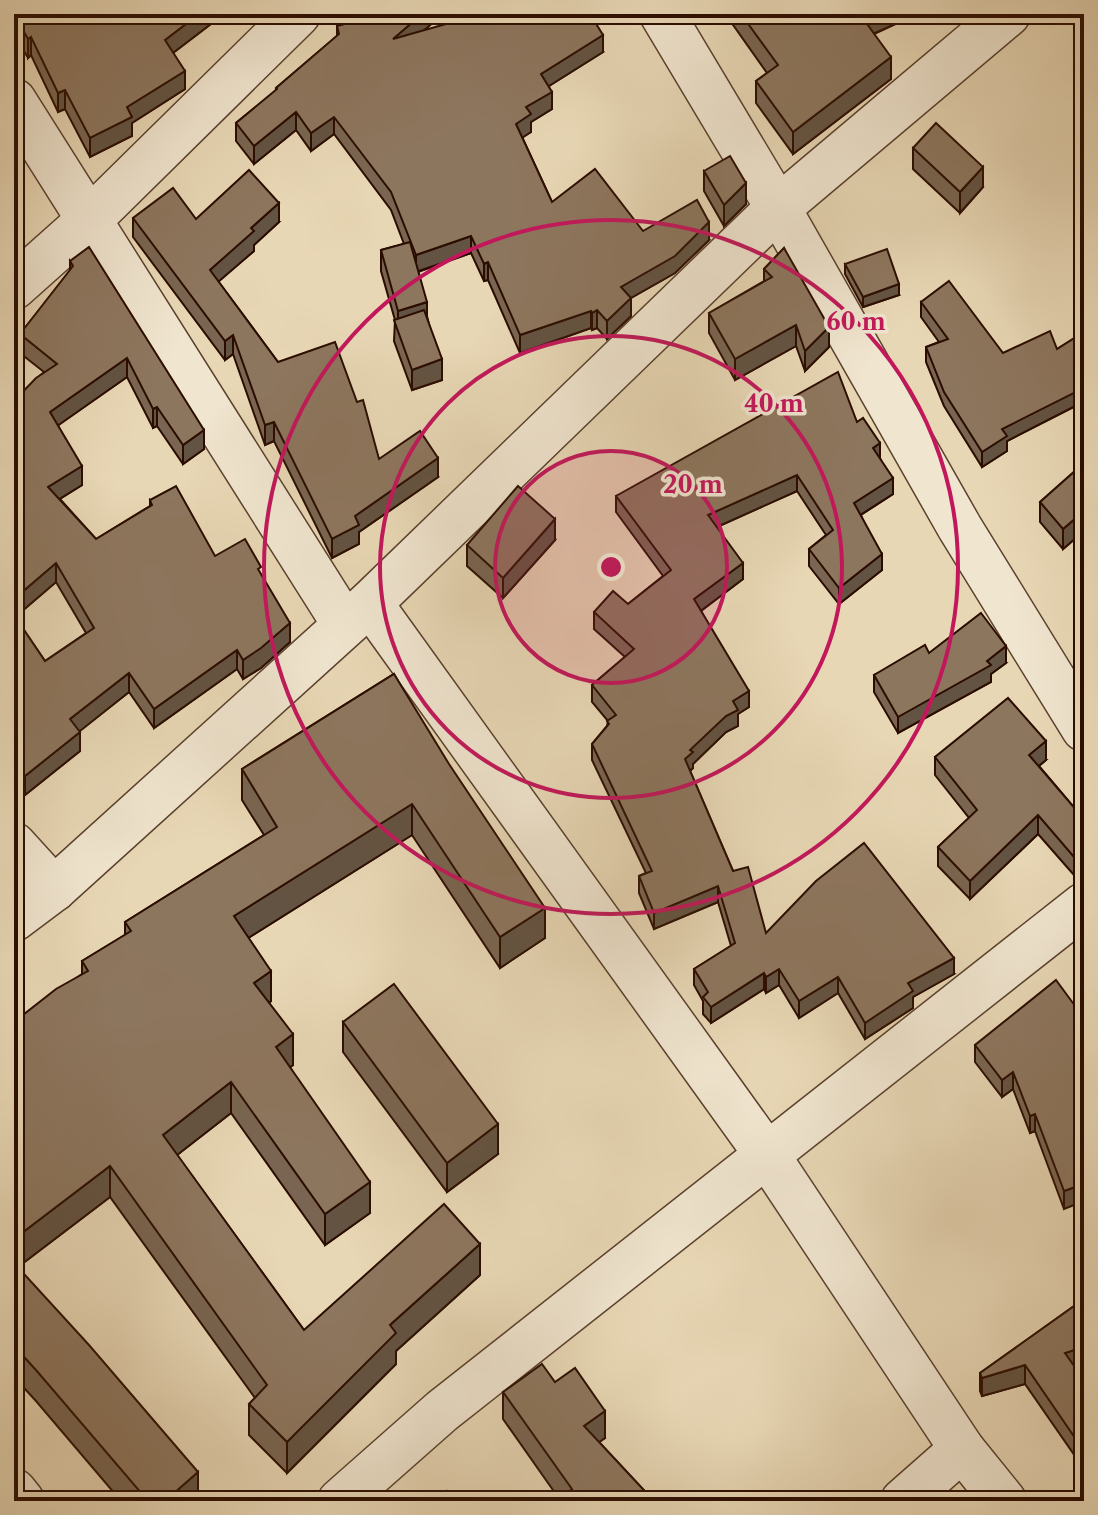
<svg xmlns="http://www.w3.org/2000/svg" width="1098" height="1515" viewBox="0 0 1098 1515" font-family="'Libre Caslon Text',serif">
<rect width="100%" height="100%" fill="#e8d7b5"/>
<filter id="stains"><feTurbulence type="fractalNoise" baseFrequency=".0025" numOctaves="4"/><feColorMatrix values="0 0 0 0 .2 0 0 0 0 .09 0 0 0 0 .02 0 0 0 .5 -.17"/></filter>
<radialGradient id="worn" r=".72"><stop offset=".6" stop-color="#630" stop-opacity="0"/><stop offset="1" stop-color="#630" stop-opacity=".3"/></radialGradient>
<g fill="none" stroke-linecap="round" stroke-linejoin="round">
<defs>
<g id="minor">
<path d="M662,14L778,208L960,528L1084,729"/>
<path d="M14,101L345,625"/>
<path d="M14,287L88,221L298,14"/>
<path d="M370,603L767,1155L962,1449L1004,1501"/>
<path d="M14,845L54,889"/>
<path d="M14,919L54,889L370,603L778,208L1008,14"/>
<path d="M14,1491L22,1501"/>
<path d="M340,1501L442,1411L1084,905"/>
<path d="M903,1501L962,1449"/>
</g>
</defs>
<!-- minor casing -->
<use href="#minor" stroke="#5a402d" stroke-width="47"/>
<!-- minor -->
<use href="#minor" stroke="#f0e5cf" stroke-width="44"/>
</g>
<!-- wall -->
<g fill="#796551" stroke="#2b0d00" stroke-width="2" fill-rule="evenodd">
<path d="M14,14H224L173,53L185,89L132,123V136L90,157L65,109L58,112L31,55L28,58L14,34Z"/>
<path d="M383,14H443L424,30L516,19L603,52L549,86L552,109L531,122V132L522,137L552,202L643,231L709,240L675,273L631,298V316L607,339L597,328L592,330L591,328L520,353L488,280L484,281L471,253L418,272L427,316L442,380L412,390L394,341L395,320L381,271V250L404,244L391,210L334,134L311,151L296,130L254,164L236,141V123L276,91V88L337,36V26Z"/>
<path d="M713,14H917L874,34L891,79L793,154L756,103V81L767,73L726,15L719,21Z"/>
<path d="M1084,97V121L1082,118V98Z"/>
<path d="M913,148L983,187L960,213L913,169Z"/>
<path d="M704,171L746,204L724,226L704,191Z"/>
<path d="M133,218L279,222L254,245V251L218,281L278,362L357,402L379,459L438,477L359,532V544L332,558L274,441L265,445L233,354L225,360L133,237Z"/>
<path d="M784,248L829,347L805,371L796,346L735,380L709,333V313L764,281V269Z"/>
<path d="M70,261L204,449L183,464L157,426L153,428L127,377L58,425L82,485L60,499L96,539L150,506V500L215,556L261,576L290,642L261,668L243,679L237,669L154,728L129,692L79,731L80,751L25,795L14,781V401L44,372L20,353V334L70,271ZM56,582L86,633L45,661L15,617Z"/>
<path d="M845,264L899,295L863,307L845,274Z"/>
<path d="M921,302L1003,353L1057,349L1084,332V402L1007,441V451L982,467L944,406L926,362V347L939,342L921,317Z"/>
<path d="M857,422L880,458L893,494L861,515L882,570L839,604L809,566V549L826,535L797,491L717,527L743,579L701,611L749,707L738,714V726L726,732L693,764V768L690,771L733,871L766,933L954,974L913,997V1008L865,1039L838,993L799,1018L779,985L766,993L764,989L711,1023L703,1014V1001L694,985V969L731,946L718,902L654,929L639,893V876L646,873L592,760V744L607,726L608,721L592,702V685L625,657L594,629V612L628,604L663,576L616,512V496Z"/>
<path d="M1084,463V531L1063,549L1040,522V502Z"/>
<path d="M555,540L503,598L467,566V545Z"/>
<path d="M929,653L1006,663L991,674V682L898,733L874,692V675Z"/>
<path d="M394,674L545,938L500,968L412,835L248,938L271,1001L269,1003L293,1065L290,1067L370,1213L325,1245L231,1113L177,1155L304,1330L480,1275L396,1351V1364L287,1473L249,1435V1404L255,1398L110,1197L18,1267L198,1501H121L36,1401L14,1377V1022L82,974V961L125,935V922L264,835L242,800V769Z"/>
<path d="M935,757L1046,760L1039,766L1084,819V866L1074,875L1038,834L970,899L938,866V847L969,818L935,775Z"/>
<path d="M1081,1014L1064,1209L1035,1131L1030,1133L1013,1089L1002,1097L975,1062V1045Z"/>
<path d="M343,1022L498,1154L447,1192L343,1052Z"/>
<path d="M1084,1299V1366L1076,1368L1084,1380V1469L1025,1384L982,1396L980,1391V1373Z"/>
<path d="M555,1382L605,1438L599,1442L654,1501L560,1500L503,1419V1392Z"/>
</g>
<!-- shaded-wall -->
<g fill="#635342" stroke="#2b0d00" stroke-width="2">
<path d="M199,14H224L165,59V40Z"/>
<path d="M422,14H443L393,57V39Z"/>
<path d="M719,14H726V15L719,21Z"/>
<path d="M870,14H917L862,39V17Z"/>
<path d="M603,35V52L541,91V74Z"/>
<path d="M31,37V55L28,58V39Z"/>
<path d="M891,57V79L793,154V132Z"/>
<path d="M185,71V89L132,123V136L90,157V138L127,107Z"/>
<path d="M65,90V109L58,112V93Z"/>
<path d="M552,92V109L531,122V132L516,142V124L526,107Z"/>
<path d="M296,112V130L254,164V146Z"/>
<path d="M334,117V134L311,151V133Z"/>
<path d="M983,167V187L960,213V192Z"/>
<path d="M746,183V204L724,226V205Z"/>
<path d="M279,203V222L254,245V251L210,289V270L251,228Z"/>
<path d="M709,222V240L675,273L631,298V316L607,339V321L621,287Z"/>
<path d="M471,236V253L416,272V255Z"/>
<path d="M488,262V280L484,281V264Z"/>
<path d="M899,284V295L863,307V297Z"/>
<path d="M427,302V323L398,331V311Z"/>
<path d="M597,310V328L592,330V313Z"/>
<path d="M591,311V328L520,353V335Z"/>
<path d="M796,325V346L735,380V359Z"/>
<path d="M829,327V347L805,371V351Z"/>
<path d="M233,335V354L225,360V341Z"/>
<path d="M127,358V377L50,431V412Z"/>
<path d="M442,359V380L412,390V370Z"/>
<path d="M1083,387V402L1007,441V451L982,467V452L1002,429Z"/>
<path d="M157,407V426L153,428V409Z"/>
<path d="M274,422V441L265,445V425Z"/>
<path d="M204,430V449L183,464V445Z"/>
<path d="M880,443V460L873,448Z"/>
<path d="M438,458V477L359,532V544L332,558V539L355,516Z"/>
<path d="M82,466V485L48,506V487Z"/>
<path d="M797,475V491L708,531V515Z"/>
<path d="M893,478V494L854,519V503Z"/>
<path d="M1084,511V531L1063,549V529Z"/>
<path d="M555,519V540L503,598V578Z"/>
<path d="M882,554V570L839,604V588Z"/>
<path d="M56,563V582L14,618V599Z"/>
<path d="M743,563V579L694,616V599Z"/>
<path d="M290,623V642L261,668L243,679V660Z"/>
<path d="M1006,646V663L991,674V682L898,733V717L987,661Z"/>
<path d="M237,650V669L154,728V709Z"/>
<path d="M129,673V692L70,739V719Z"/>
<path d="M749,691V707L738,714V726L726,732L693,764V768L685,775V759L690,750L733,701Z"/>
<path d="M80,732V751L25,795V776Z"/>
<path d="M1046,741V760L1029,774V755Z"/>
<path d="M412,804V835L234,947V916Z"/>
<path d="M1038,815V834L970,899V881Z"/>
<path d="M1084,848V866L1074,875V857Z"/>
<path d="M718,886V902L654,929V913Z"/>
<path d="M545,908V938L500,968V937Z"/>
<path d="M954,958V974L913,997V1008L865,1039V1023L908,983Z"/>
<path d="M779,969V985L766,993V977Z"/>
<path d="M271,971V1001L254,1014V983Z"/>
<path d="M764,973V989L711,1023V1007Z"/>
<path d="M838,977V993L799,1018V1001Z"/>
<path d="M293,1034V1065L276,1078V1047Z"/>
<path d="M1013,1072V1089L1002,1097V1080Z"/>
<path d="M231,1082V1113L163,1166V1135Z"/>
<path d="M1035,1114V1131L1030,1133V1116Z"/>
<path d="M498,1124V1154L447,1192V1163Z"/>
<path d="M110,1166V1197L14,1270V1239Z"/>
<path d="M370,1182V1213L325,1245V1214Z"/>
<path d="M1084,1184V1201L1064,1209V1191Z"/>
<path d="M480,1244V1275L396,1351V1364L287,1473V1442L390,1325Z"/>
<path d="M1084,1347V1366L1065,1371V1353Z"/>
<path d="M1025,1365V1384L982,1396V1378Z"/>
<path d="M605,1411V1438L584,1453V1426Z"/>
<path d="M198,1472V1501H165Z"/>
</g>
<!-- building -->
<g fill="#8d765e" stroke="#2b0d00" stroke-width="2">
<path d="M14,14H199L165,40L185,71L127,107L132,117L90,138L65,90L58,93L31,37L28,39Z"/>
<path d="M383,14H422L393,39L481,14H515L516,19L525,14H590L603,35L541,74L552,92L526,107L531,114L516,124L552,202L595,169L643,231L697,200L709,222L675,256L621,287L631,298L607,321L597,310L592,313L591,311L520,335L488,262L484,264L471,236L416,255L391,192L334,117L311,133L296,112L254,146L236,123L277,89L276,88L339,34L337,26Z"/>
<path d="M741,14H870L862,17L891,57L793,132L756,81L778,65Z"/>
<path d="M936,123L983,167L960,192L913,148Z"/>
<path d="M730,156L746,183L724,205L704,171Z"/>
<path d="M249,170L279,203L251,228L254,231L210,270L278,362L335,342L357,402L363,400L379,459L420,431L438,458L355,516L359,525L332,539L274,422L265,425L233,335L225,341L133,218L173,188L196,219Z"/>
<path d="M410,242L427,302L398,311L381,250Z"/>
<path d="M89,247L204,430L183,445L157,407L153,409L127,358L50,412L82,466L48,487L96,539L152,505L150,500L176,486L215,556L245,539L261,567L258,569L290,623L261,648L243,660L237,650L154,709L129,673L70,719L80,732L25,776L14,762V615L45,661L94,628L56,563L14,599V401L36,378L57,364L20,334L73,266L70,261Z"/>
<path d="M784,248L829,327L805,351L796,325L735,359L709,313L772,277L764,269Z"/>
<path d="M887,249L899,284L863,297L845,264Z"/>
<path d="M949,281L1003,353L1050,331L1057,349L1084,332V388L1002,429L1007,436L982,452L944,392L926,347L948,339L921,302Z"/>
<path d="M424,310L442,359L412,370L394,320Z"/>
<path d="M838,372L857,422L863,418L880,443L873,448L893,478L854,503L882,554L839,588L809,549L833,530L797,475L708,515L743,563L694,599L749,691L733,701L738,710L726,716L690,750L693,752L685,759L733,871L748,867L766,933L816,881L864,843L954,958L908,983L913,991L865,1023L838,977L799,1001L779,969L766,977L764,973L711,1007L703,997L708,992L694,969L735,943L718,886L654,913L639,876L652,871L592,744L609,724L607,721L616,715L592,685L634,649L594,612L613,591L628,604L671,570L616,496Z"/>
<path d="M1084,463V511L1063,529L1040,502Z"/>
<path d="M518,486L555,519L503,578L467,545Z"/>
<path d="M981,613L1006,646L987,661L991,665L898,717L874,675L925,645L929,653Z"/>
<path d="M394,674L449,764L545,908L500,937L412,804L234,916L271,971L254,983L293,1034L276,1047L370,1182L325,1214L231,1082L163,1135L304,1330L444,1204L480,1244L390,1325L396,1333L287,1442L249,1404L267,1385L110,1166L14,1239V1022L56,989L88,971L82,961L131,931L125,922L277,827L242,769Z"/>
<path d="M1008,698L1046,741L1029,755L1084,819V848L1074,857L1038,815L970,881L938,847L977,810L935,757Z"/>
<path d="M1056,980L1081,1014L1084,1012V1184L1064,1191L1035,1114L1030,1116L1013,1072L1002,1080L975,1045Z"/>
<path d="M394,984L498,1124L447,1163L343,1022Z"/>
<path d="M14,1263L89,1345L198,1472L165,1501H148L36,1370L14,1346Z"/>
<path d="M1084,1299V1347L1065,1353L1084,1380V1451L1025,1365L982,1378L980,1373Z"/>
<path d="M542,1364L555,1382L575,1368L605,1411L584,1426L654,1501H559L572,1489L503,1392Z"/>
<path d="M447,1491L455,1501H434Z"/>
</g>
<!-- distance rings -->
<circle cx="611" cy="567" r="116" fill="#c2185b" fill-opacity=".12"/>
<g fill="none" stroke="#c2185b" stroke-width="4">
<circle cx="611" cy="567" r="116"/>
<circle cx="611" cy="567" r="231"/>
<circle cx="611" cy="567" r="347"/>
</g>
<circle cx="611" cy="567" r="12" fill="#c2185b" stroke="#f0e5cf" stroke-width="4"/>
<g font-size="24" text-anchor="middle" font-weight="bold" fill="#c2185b" stroke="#f0e5cf" stroke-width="7" stroke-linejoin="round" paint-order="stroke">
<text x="856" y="330">60 m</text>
<text x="774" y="412">40 m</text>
<text x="693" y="493">20 m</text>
</g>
<!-- margin -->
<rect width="1098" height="1515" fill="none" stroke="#e8d7b5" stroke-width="48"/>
<rect x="16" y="16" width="1066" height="1483" fill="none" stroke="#2b0d00" stroke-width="4"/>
<rect x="24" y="24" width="1050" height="1467" fill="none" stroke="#2b0d00" stroke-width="2"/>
<rect width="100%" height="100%" filter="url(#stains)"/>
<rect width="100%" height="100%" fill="url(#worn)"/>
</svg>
